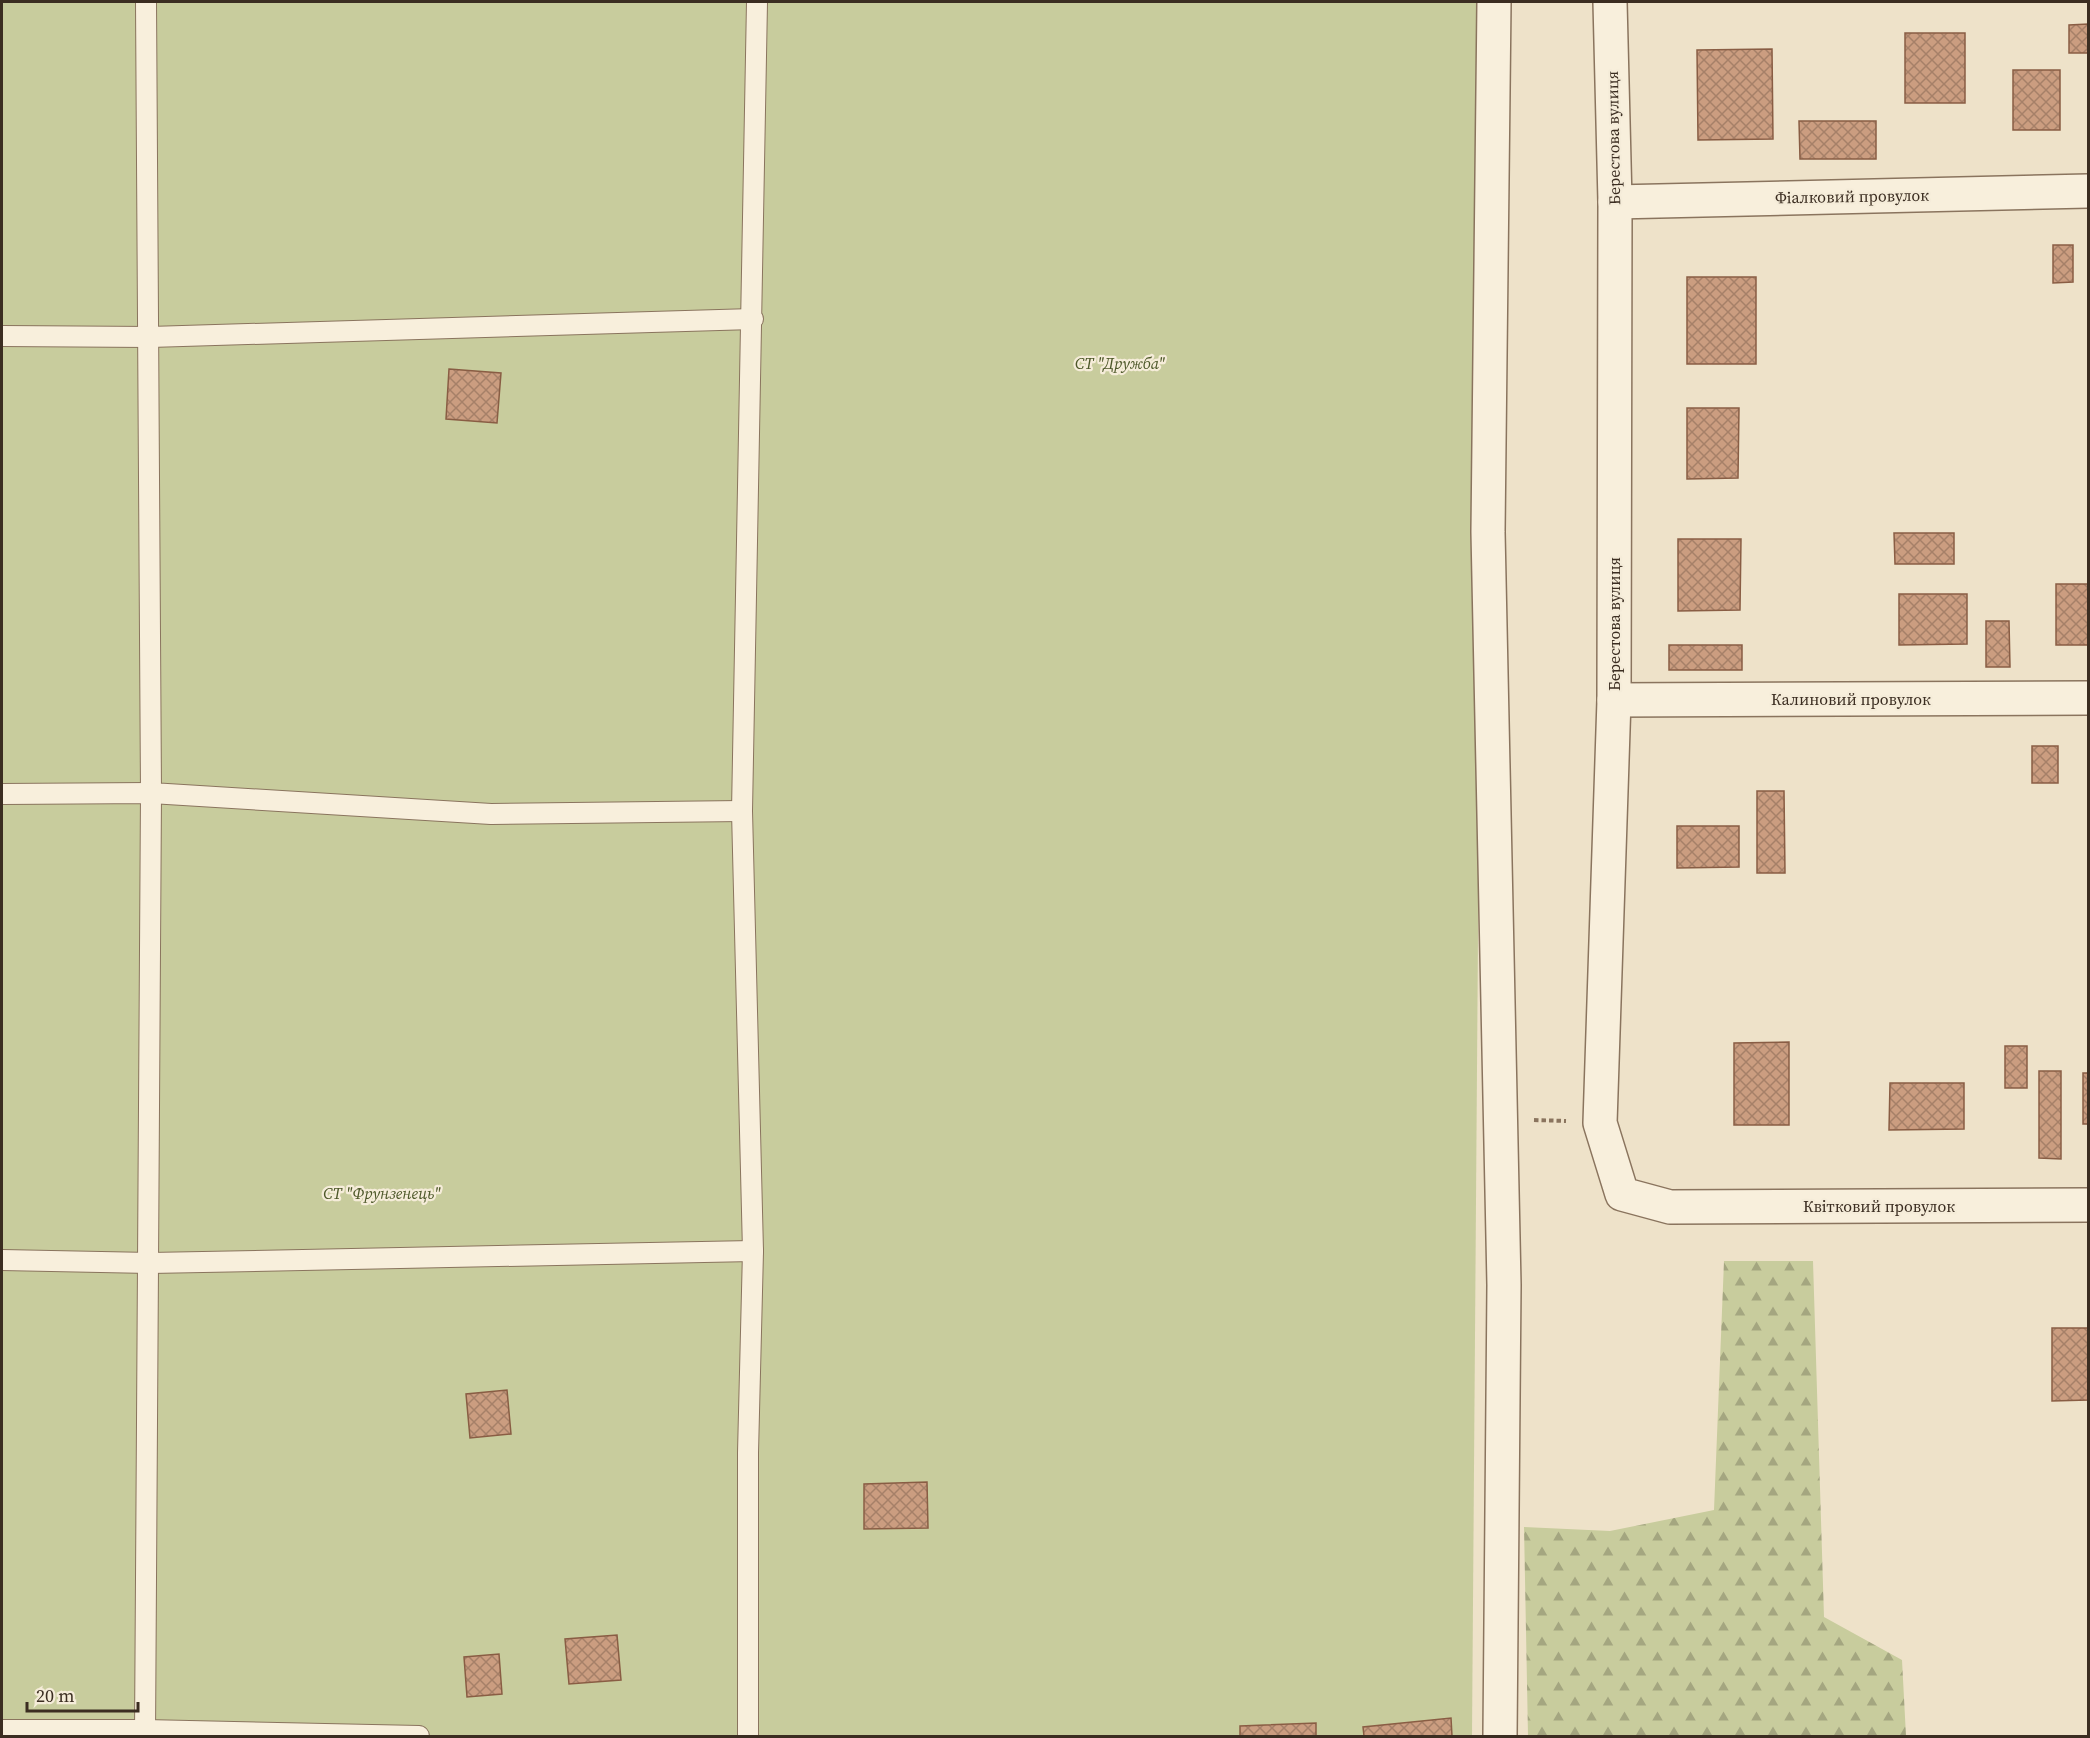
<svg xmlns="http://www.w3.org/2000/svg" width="2090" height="1738" viewBox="0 0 2090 1738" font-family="'Source Serif 4',serif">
<defs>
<pattern id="forest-firs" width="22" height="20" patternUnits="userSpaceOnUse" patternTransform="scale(1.5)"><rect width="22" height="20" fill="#c8cc9d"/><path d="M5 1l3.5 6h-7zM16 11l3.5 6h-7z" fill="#a4a680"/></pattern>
<pattern id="building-cross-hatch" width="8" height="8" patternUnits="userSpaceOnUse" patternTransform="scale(1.5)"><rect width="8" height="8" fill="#cb9d80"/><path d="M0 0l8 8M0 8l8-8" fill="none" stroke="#a68068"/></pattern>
</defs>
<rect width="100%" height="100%" fill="#eee2c9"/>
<!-- forest -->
<path fill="url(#forest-firs)" d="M1724,1261H1813L1824,1617L1902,1660L1906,1736H1528L1524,1527L1610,1531L1714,1510Z"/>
<!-- garden -->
<path fill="#c8cc9d" d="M2,2H1485L1472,1736H2Z"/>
<!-- building -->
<g fill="url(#building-cross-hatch)" stroke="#895d44" stroke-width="1.5">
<path d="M2088,24V53H2069V25Z"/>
<rect x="1905" y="33" width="60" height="70"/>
<path d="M1772,49L1773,139L1698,140L1697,50Z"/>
<rect x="2013" y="70" width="47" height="60"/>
<path d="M1799,121H1876V159H1800Z"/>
<path d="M2053,245H2073V282L2053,283Z"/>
<rect x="1687" y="277" width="69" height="87"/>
<path d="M449,369L501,373L497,423L446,419Z"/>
<path d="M1687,408H1739L1738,478L1687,479Z"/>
<path d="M1894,533H1954V564H1895Z"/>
<path d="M1678,539H1741L1740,610L1678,611Z"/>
<rect x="2056" y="584" width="32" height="61"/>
<path d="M1899,594H1967V644L1899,645Z"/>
<path d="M1986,621H2009L2010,667H1986Z"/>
<rect x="1669" y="645" width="73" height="25"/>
<rect x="2032" y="746" width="26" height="37"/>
<path d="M1757,791H1784L1785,873H1757Z"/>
<path d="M1677,826H1739V867L1677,868Z"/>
<path d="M1789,1042V1125H1734V1043Z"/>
<rect x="2005" y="1046" width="22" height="42"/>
<path d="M2039,1071H2061V1159L2039,1158Z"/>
<rect x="2083" y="1073" width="5" height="51"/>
<path d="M1890,1083H1964V1129L1889,1130Z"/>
<path d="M2052,1328H2088V1400L2052,1401Z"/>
<path d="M507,1390L511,1434L470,1438L466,1394Z"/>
<path d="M927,1482L928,1528L864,1529V1484Z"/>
<path d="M617,1635L621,1680L569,1684L565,1639Z"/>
<path d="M499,1654L502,1694L467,1697L464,1657Z"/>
<path d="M1451,1718L1452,1736H1364L1363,1727Z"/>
<path d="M1316,1723V1736H1240V1726Z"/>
</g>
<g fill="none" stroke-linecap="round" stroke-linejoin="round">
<defs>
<g id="lane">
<path d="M146,2L151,793L491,814L742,811"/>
<path d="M2,336L150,337L753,319"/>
<path d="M2,794L151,793L145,1736"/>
<path d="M2,1260L150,1263L753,1251"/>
<path d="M2,1730H145L419,1736"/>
<path d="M748,1736V1453L753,1251L742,811L757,2"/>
</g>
<g id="street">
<path d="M1494,2L1488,532L1504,1285L1500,1736"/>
<path d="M1610,2L1615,202L1614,700L1600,1123L1622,1194L1670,1207L2088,1205"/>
<path d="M1615,202L2088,191"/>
<path d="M1614,700L2088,698"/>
</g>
</defs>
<!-- lane casing -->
<use href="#lane" stroke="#8a745e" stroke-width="22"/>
<!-- street casing -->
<use href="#street" stroke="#8a745e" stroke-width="36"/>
<!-- path -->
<path stroke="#8a745e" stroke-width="4" stroke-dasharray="4.5 3" stroke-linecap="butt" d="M1534,1120L1566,1121"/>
<!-- lane -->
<use href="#lane" stroke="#f8efdc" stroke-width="20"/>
<!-- street -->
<use href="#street" stroke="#f8efdc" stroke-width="33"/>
</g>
<g text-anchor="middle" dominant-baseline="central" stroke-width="4.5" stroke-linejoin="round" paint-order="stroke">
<!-- street labels -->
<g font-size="16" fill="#3b2d21" stroke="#f5ecd9">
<text transform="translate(1613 138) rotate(-91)">Берестова вулиця</text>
<text transform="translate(1852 196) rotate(-1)">Фіалковий провулок</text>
<text transform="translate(1614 624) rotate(-90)">Берестова вулиця</text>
<text x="1851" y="699">Калиновий провулок</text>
<text x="1879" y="1206">Квітковий провулок</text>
</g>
<!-- park labels -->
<g font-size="16" font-style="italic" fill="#4c5728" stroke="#f5ecd9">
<text x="1120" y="363">СТ "Дружба"</text>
<text x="382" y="1193">СТ "Фрунзенець"</text>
</g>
</g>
<!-- border -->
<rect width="2090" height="1738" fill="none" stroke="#3b2d21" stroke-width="6"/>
<!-- scale -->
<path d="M27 1702v9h111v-9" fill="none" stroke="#3b2d21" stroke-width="3"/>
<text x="36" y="1702" font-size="18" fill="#3b2d21" stroke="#f5ecd9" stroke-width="4.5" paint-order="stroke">20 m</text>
</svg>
